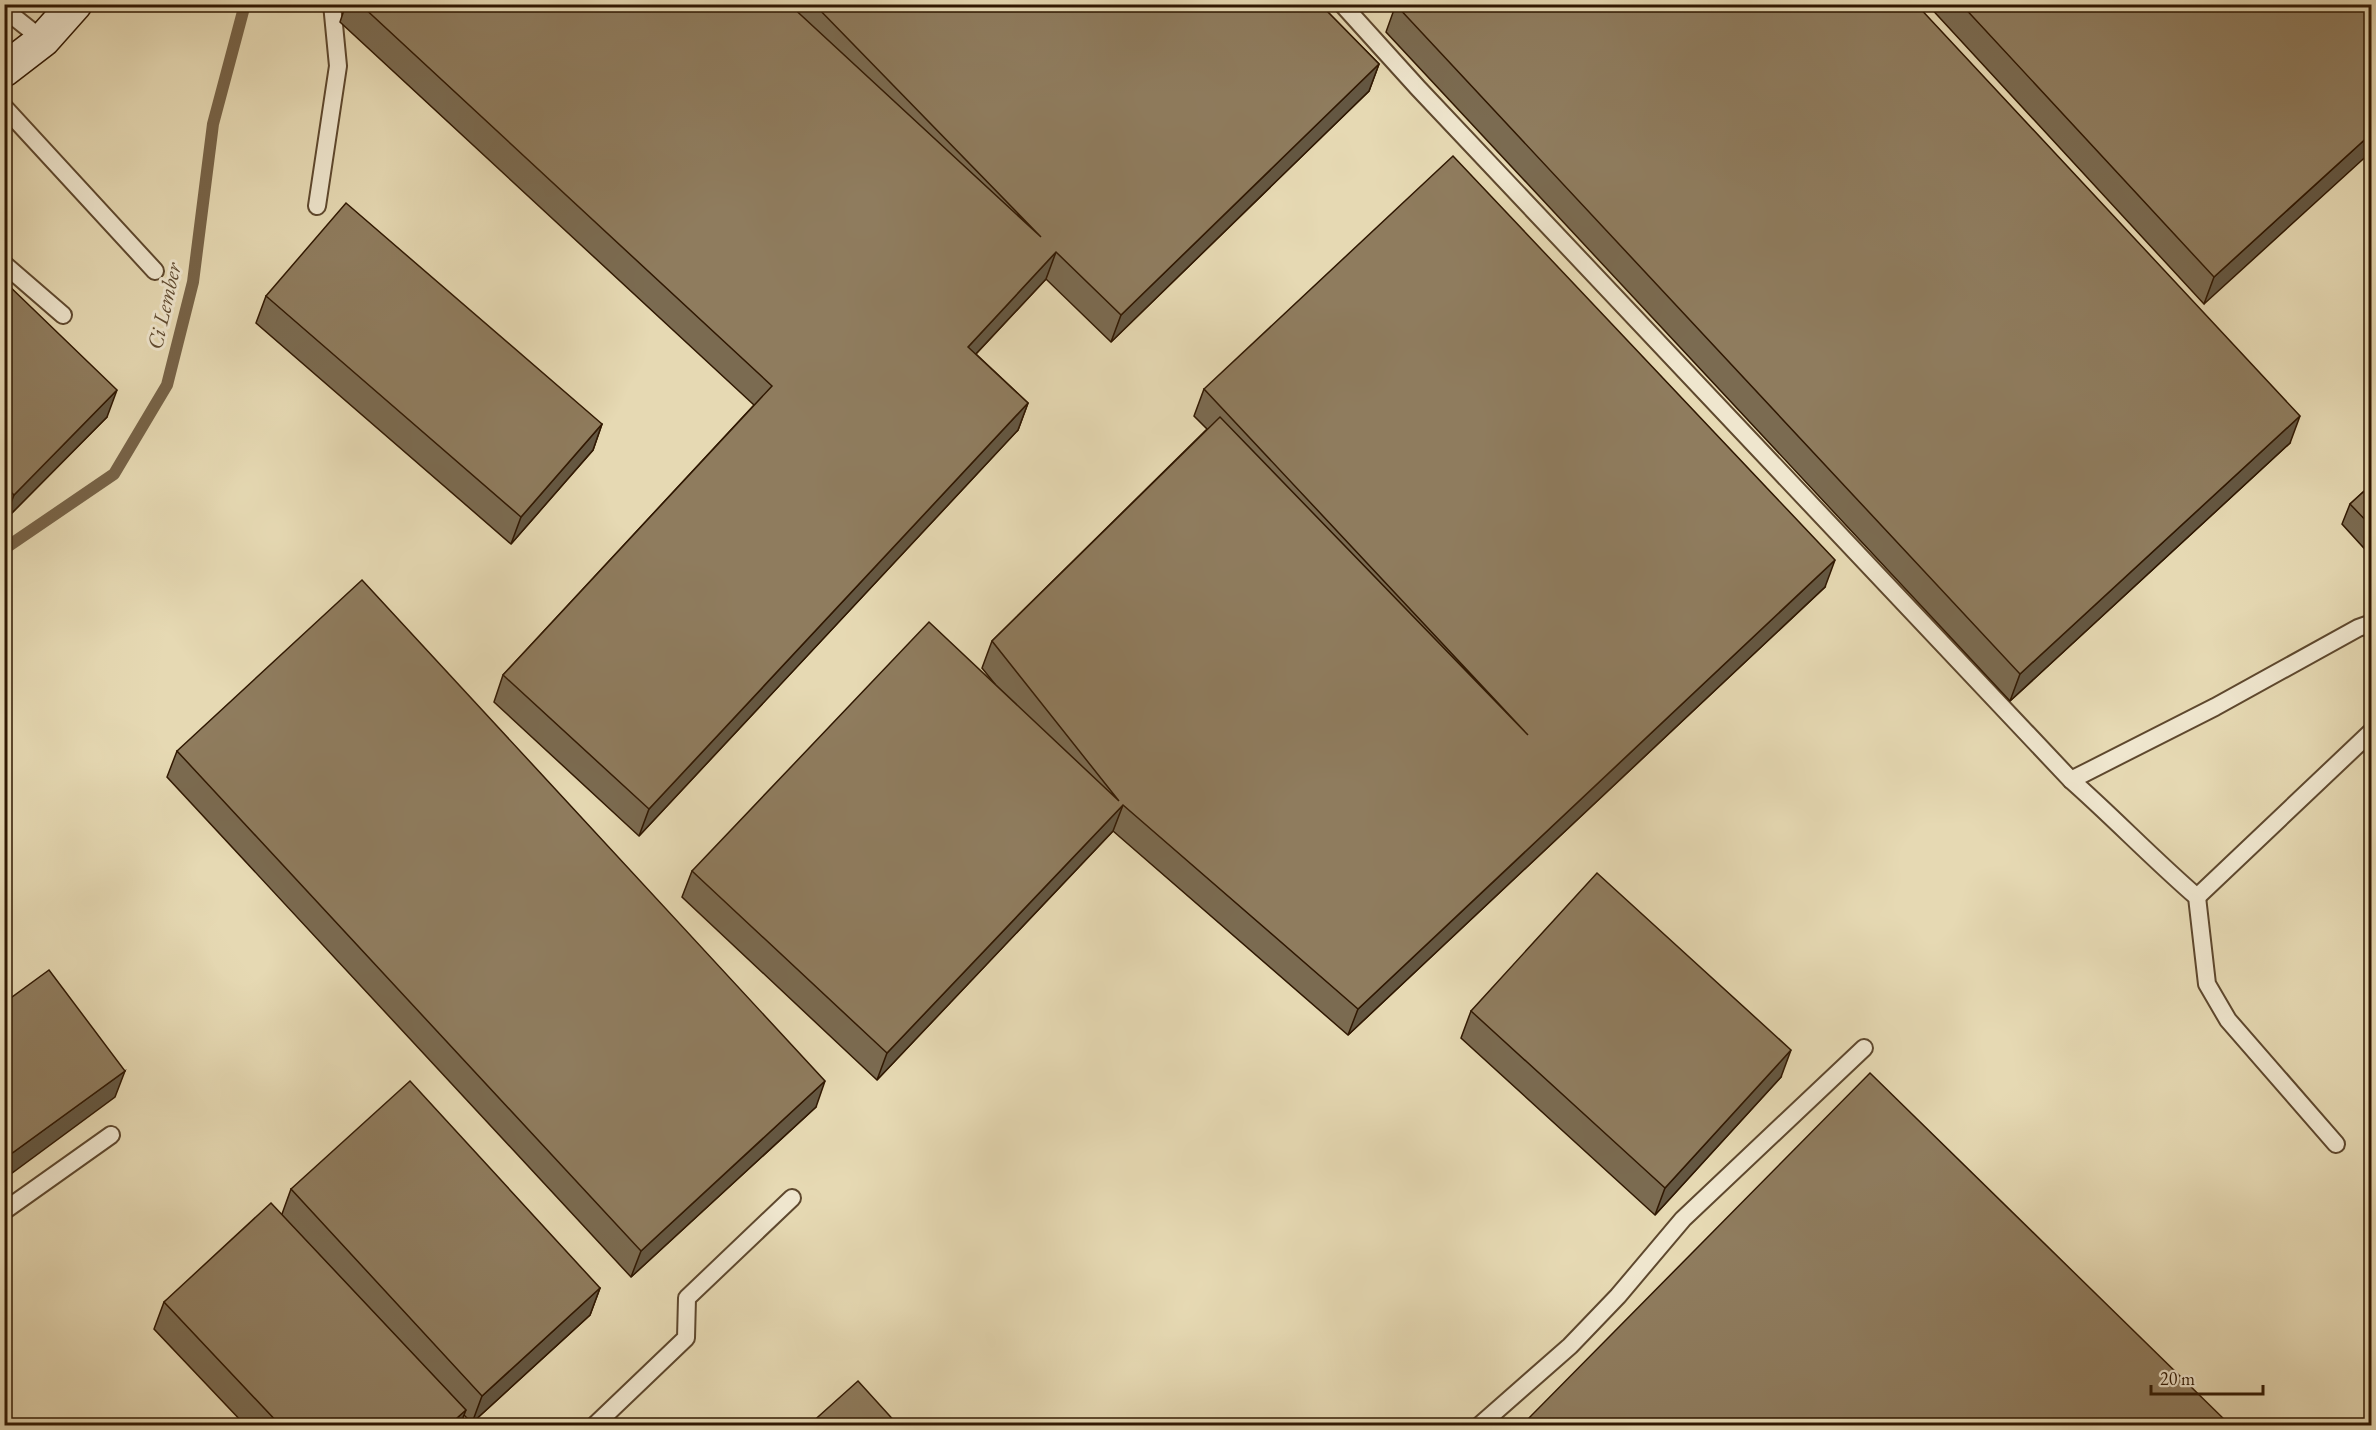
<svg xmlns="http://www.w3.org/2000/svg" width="2376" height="1430" viewBox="0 0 2376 1430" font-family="'EB Garamond',serif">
<rect width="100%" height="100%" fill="#e6d9b3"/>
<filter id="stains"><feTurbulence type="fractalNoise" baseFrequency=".00333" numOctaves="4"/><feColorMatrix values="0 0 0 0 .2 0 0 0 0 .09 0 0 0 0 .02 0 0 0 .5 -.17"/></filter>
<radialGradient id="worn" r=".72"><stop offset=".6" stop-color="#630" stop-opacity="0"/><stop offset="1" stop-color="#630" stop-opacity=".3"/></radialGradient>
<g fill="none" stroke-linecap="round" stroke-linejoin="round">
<!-- stream -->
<path stroke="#786448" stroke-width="12" d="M4,549L114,474L167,385L193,282L213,124L245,4"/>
<defs>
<g id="service">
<path d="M1342,4L1418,88L2071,780C2114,818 2153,859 2197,897L2207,984L2228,1020L2336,1144"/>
<path d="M4,9L43,40"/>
<path d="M4,107L155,271"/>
<path d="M317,206L338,66L332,4"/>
<path d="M4,264L63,315"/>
<path d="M2071,780L2215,707L2358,628L2372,623"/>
<path d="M2197,897L2372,731"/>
<path d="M4,1211L111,1135"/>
<path d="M594,1426L686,1338L687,1298L792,1198"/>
<path d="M1479,1426L1570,1346L1618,1296L1683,1219L1864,1048"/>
</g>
<path id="secondary" d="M4,70L43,40L75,4"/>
</defs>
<!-- service casing -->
<use href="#service" stroke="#5e482e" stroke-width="20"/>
<!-- secondary casing -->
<use href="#secondary" stroke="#301802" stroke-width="36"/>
<!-- service -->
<use href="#service" stroke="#efe6ce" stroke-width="16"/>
<!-- secondary -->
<use href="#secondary" stroke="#efe6ce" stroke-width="33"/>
</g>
<!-- wall -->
<g fill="#7b6b51" stroke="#301802" stroke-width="1.5">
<path d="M346,4H1320L1379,64L1369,91L1111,342L1046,279L976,354L1028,403L1018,430L639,836L494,702L503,675L754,405L340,22Z"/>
<path d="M1396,4L2290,443L2010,701L1386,32Z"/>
<path d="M1927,4H2372L2204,304Z"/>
<path d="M4,281L107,417L4,521Z"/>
<path d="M266,296L602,424L593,450L511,544L256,323Z"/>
<path d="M1204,389L1825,587L1348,1035L1113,831L877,1080L682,897L692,871L995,684L982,668L992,641L1207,429L1194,416Z"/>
<path d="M2372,484V557L2342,524L2350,504Z"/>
<path d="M177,751L816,1107L631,1277L167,777Z"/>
<path d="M1471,1011L1781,1077L1655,1215L1461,1038Z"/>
<path d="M291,1189L600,1288L590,1315L472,1423L464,1415L460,1425H245L154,1329L164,1302L282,1214Z"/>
</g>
<!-- shaded-wall -->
<g fill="#645742" stroke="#301802" stroke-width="1.5">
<path d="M1379,64L1369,91L1111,342L1121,315Z"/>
<path d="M2372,133V151L2204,304L2214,277Z"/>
<path d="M1056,252L1046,279L958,373L968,347Z"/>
<path d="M117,390L107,417L4,521L14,495Z"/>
<path d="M1028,403L1018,430L639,836L649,809Z"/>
<path d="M2300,416L2290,443L2010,701L2020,674Z"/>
<path d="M602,424L593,450L511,544L521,517Z"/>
<path d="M1835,560L1825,587L1348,1035L1358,1009Z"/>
<path d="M1123,805L1113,831L877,1080L887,1053Z"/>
<path d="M1791,1050L1781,1077L1655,1215L1665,1188Z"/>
<path d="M125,1071L115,1097L4,1179V1159Z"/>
<path d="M825,1081L816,1107L631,1277L641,1251Z"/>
<path d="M600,1288L590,1315L472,1423L482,1396Z"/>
<path d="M466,1410L460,1425H449Z"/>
</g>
<!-- building -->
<g fill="#8f7c5e" stroke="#301802" stroke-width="1.5">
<path d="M360,4H789L1041,237L814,4H1320L1379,64L1121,315L1056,252L968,347L1028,403L649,809L503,675L772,386Z"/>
<path d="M1916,4L2300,416L2020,674L1396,5Z"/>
<path d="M1961,4H2372V133L2214,277Z"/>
<path d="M1453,156L1835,560L1358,1009L1123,805L887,1053L692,871L929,622L1119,801L992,641L1220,417L1528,735L1204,389Z"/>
<path d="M346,203L602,424L521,517L266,296Z"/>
<path d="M4,281L117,390L14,495L4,485Z"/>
<path d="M2372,484V527L2350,504Z"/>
<path d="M362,580L825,1081L641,1251L177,751Z"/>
<path d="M1597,873L1791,1050L1665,1188L1471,1011Z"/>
<path d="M49,970L125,1071L4,1159V1003Z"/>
<path d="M1870,1073L2230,1425H1522Z"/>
<path d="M410,1081L600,1288L482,1396L291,1189Z"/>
<path d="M271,1203L466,1410L449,1425H280L164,1302Z"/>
<path d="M858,1381L898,1425H809Z"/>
</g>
<g text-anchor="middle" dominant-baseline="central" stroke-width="6" stroke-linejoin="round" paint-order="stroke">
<!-- water labels -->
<g font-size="22" font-style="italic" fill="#604b31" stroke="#efe6ce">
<text transform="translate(164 306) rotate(-77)">Ci Lember</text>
</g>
</g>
<!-- margin -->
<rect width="2376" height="1430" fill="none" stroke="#e6d9b3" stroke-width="24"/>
<rect x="6" y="6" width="2364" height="1418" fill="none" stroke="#301802" stroke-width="3"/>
<rect x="12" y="12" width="2352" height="1406" fill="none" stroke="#301802" stroke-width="1.5"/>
<!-- scale -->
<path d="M2151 1385v9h112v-9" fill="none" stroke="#301802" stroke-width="3"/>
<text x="2160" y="1385" font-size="18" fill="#301802" stroke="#efe6ce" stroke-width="4.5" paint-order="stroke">20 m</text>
<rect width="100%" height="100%" filter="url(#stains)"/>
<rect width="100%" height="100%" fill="url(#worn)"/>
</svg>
